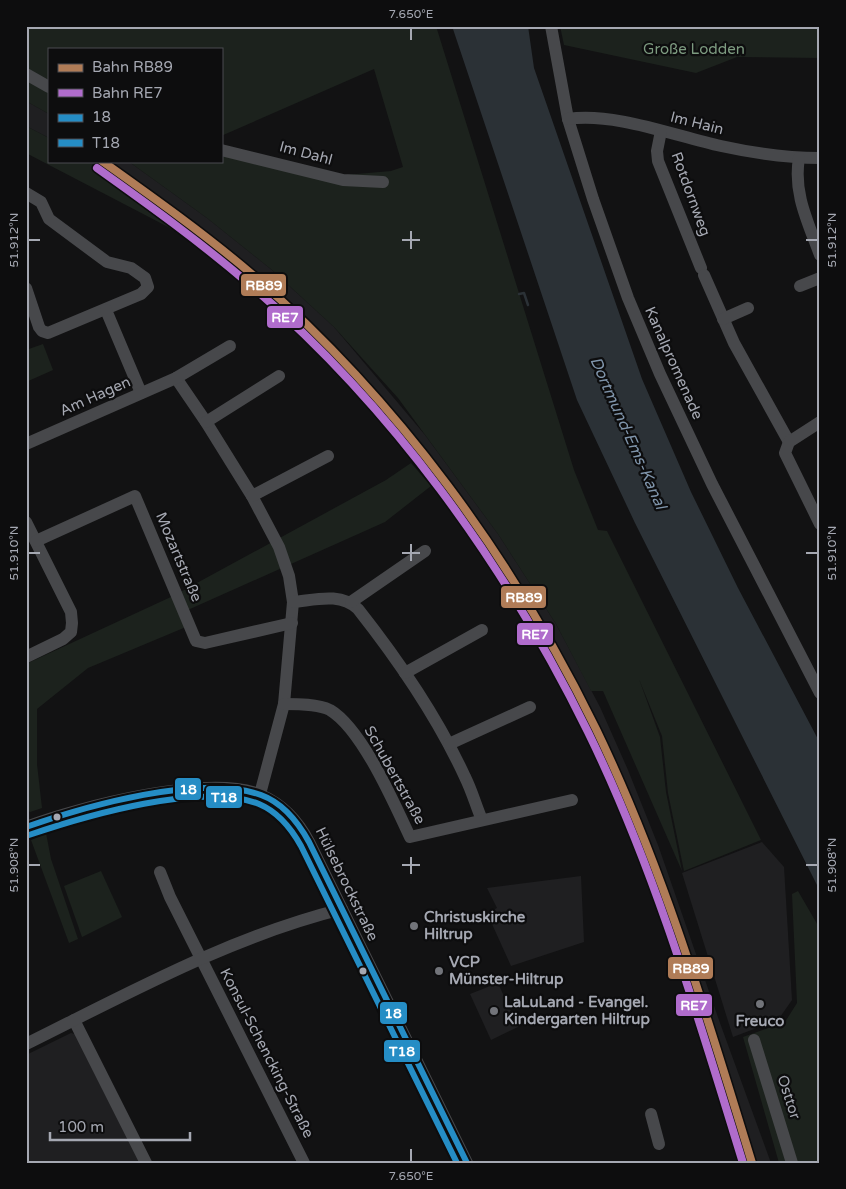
<svg xmlns="http://www.w3.org/2000/svg" width="846" height="1189" viewBox="0 0 846 1189" font-family="'Varela Round',sans-serif">
<rect width="100%" height="100%" fill="#121213"/>
<!-- built -->
<g fill="#1f1f21">
<path d="M26,101L49,114V138L26,126Z"/>
<path d="M88,161H128L207,218L272,270L334,327L425,435L498,534L556,624L600,707L628,770L658,845L720,1023L771,1163H747L657,887L610,767L572,690L525,605L491,552L447,491L358,381L306,326L246,283L174,220Z"/>
<path d="M762,842L784,867L792,1000L778,1020L733,1037L682,873Z"/>
<path d="M581,876L584,942L511,966L487,913L497,908L487,888Z"/>
<path d="M498,983L518,1027L491,1040L470,994Z"/>
<path d="M71,1033L75,1034L140,1163H26V1055Z"/>
</g>
<!-- green -->
<g fill="#1c221d">
<path d="M26,26H436L574,470L598,530L607,531L761,840L684,871L668,793L662,736L639,679L660,737L666,792L682,871L603,691H591L556,624L498,534L398,398L334,327L272,270L207,218L128,161H221V151L345,175L391,171L403,167L374,69L221,136V49H49V80L26,68Z"/>
<path d="M560,26H820V58L737,57L696,73L564,45Z"/>
<path d="M26,77L49,90V114L26,101Z"/>
<path d="M26,126L49,138V161H88L174,220L246,283L172,229L26,153Z"/>
<path d="M43,344L53,370L26,382V350Z"/>
<path d="M411,463L431,486L385,522L181,613L186,627L88,668L37,709V764L42,808L30,812L26,810V664L173,596L386,480Z"/>
<path d="M46,833L51,859L78,939L69,943L31,840Z"/>
<path d="M101,871L122,917L82,937L64,886Z"/>
<path d="M798,891L820,929V1163H779L743,1037L785,1022L797,1003L792,894Z"/>
</g>
<!-- water -->
<path fill="#2b3136" d="M452,26H528L534,68L642,379L691,492L738,588L820,743V891L635,523L577,400Z"/>
<g fill="none" stroke-linecap="round" stroke-linejoin="round">
<!-- stream -->
<path stroke="#2b3136" stroke-width="2.5" d="M519,294L524,293L528,305"/>
<!-- minor -->
<g stroke="#47484b" stroke-width="12">
<path d="M551,26L568,119L593,199L628,298L660,374L712,484L820,693"/>
<path d="M26,74L49,87"/>
<path d="M568,119C614,112 675,136 721,146C753,153 787,158 820,158"/>
<path d="M661,131L657,151L658,161L701,268"/>
<path d="M221,150L343,180L383,182"/>
<path d="M799,158C793,193 808,222 820,255"/>
<path d="M26,193L41,202L49,219L107,262L131,268L145,278L148,287L141,294L48,333L42,331L39,327L26,288"/>
<path d="M704,275L734,343L789,442"/>
<path d="M800,286L820,278"/>
<path d="M106,310L141,393"/>
<path d="M723,319L748,308"/>
<path d="M176,378L206,422L252,496L279,547L289,576L293,602L284,704L260,794"/>
<path d="M206,422L279,376"/>
<path d="M820,422L789,442L785,453L820,524"/>
<path d="M26,444L176,378L230,346"/>
<path d="M252,496L328,456"/>
<path d="M26,522L71,612L72,623L71,632L63,639L26,657"/>
<path d="M36,541L135,496L196,641L205,643L292,623"/>
<path d="M293,602C315,600 340,592 358,609C399,661 437,716 465,777C472,791 476,806 482,820"/>
<path d="M351,602L425,551"/>
<path d="M405,673L482,630"/>
<path d="M284,704C298,704 318,704 330,710C362,729 394,803 410,837L572,800"/>
<path d="M449,744L530,707"/>
<path d="M26,827C79,807 210,773 261,795C284,805 298,821 309,842L467,1163"/>
<path d="M160,872L170,897L304,1163"/>
<path d="M74,1020L146,1163"/>
<path d="M754,1040L792,1163"/>
<path d="M26,1044C129,993 230,937 342,909"/>
<path d="M651,1114L659,1144"/>
</g>
<defs>
<path id="bus-1" d="M26,827C86,806 201,773 261,795C283,803 298,822 309,842L467,1163"/>
<path id="bus-2" d="M29,835C85,816 203,781 259,804C278,812 291,828 301,846L457,1163"/>
</defs>
<!-- bus-1 casing -->
<use href="#bus-1" stroke="#0d0d0e" stroke-width="10"/>
<!-- bus-2 casing -->
<use href="#bus-2" stroke="#0d0d0e" stroke-width="10"/>
<!-- bus-1 -->
<use href="#bus-1" stroke="#258dc5" stroke-width="6"/>
<!-- bus-2 -->
<use href="#bus-2" stroke="#258dc5" stroke-width="6"/>
<defs>
<path id="rail-1" d="M102,161C154,198 206,235 254,276C398,401 513,559 596,729C663,868 707,1016 752,1163"/>
<path id="rail-2" d="M97,168C149,205 199,241 248,283C391,405 505,563 588,732C655,869 698,1017 743,1163"/>
</defs>
<!-- rail-1 casing -->
<use href="#rail-1" stroke="#0d0d0e" stroke-width="11"/>
<!-- rail-2 casing -->
<use href="#rail-2" stroke="#0d0d0e" stroke-width="11"/>
<!-- rail-1 -->
<use href="#rail-1" stroke="#b07c57" stroke-width="8"/>
<!-- rail-2 -->
<use href="#rail-2" stroke="#b06ccc" stroke-width="8"/>
</g>
<!-- ticks -->
<path fill="none" stroke="#a5a8b2" stroke-width="2" d="M411,28V40M411,231V249M28,240H40M402,240H420M806,240H818M411,544V561M28,553H40M402,553H420M806,553H818M411,857V874M28,865H40M402,865H420M806,865H818M411,1149V1162"/>
<!-- markers -->
<g fill="#a5a8b2" stroke="#0d0d0e" stroke-width="2">
<circle cx="57" cy="817" r="4.5"/>
<circle cx="363" cy="971" r="4.5"/>
</g>
<g fill="#72747a" stroke="#0d0d0e" stroke-width="2">
<circle cx="414" cy="926" r="5"/>
<circle cx="439" cy="971" r="5"/>
<circle cx="760" cy="1004" r="5"/>
<circle cx="494" cy="1011" r="5"/>
</g>
<g text-anchor="middle" dominant-baseline="central" stroke-width="4.5" stroke-linejoin="round" paint-order="stroke">
<!-- park labels -->
<g font-size="15" fill="#7d9b80" stroke="#0d0d0e">
<text x="694" y="49">Große Lodden</text>
</g>
<!-- street labels -->
<g font-size="15" fill="#a5a8b2" stroke="#0d0d0e">
<text transform="translate(697 123) rotate(14)">Im Hain</text>
<text transform="translate(306 153) rotate(15)">Im Dahl</text>
<text transform="translate(691 194) rotate(70)">Rotdornweg</text>
<text transform="translate(674 363) rotate(66)">Kanalpromenade</text>
<text transform="translate(95 396) rotate(-24)">Am Hagen</text>
<text transform="translate(179 557) rotate(67)">Mozartstraße</text>
<text transform="translate(395 775) rotate(61)">Schubertstraße</text>
<text transform="translate(347 884) rotate(64)">Hülsebrockstraße</text>
<text transform="translate(267 1053) rotate(63)">Konsul-Schencking-Straße</text>
<text transform="translate(789 1097) rotate(72)">Osttor</text>
</g>
<!-- poi labels -->
<g font-size="15" font-weight="bold" fill="#a5a8b2" stroke="#0d0d0e" text-anchor="start">
<text x="424" y="917">Christuskirche<tspan x="424" dy="17">Hiltrup</tspan></text>
<text x="449" y="962">VCP<tspan x="449" dy="17">Münster-Hiltrup</tspan></text>
<text x="504" y="1002">LaLuLand - Evangel.<tspan x="504" dy="17">Kindergarten Hiltrup</tspan></text>
<text x="760" y="1021" text-anchor="middle">Freuco</text>
</g>
<!-- water labels -->
<g font-size="16" font-style="italic" fill="#7f94aa" stroke="#0d0d0e">
<text transform="translate(628 433) rotate(66)">Dortmund-Ems-Kanal</text>
</g>
</g>
<g stroke="#0d0d0e" stroke-width="2">
<rect x="240" y="273" width="47" height="24" rx="5" fill="#b07c57"/>
<rect x="266" y="305" width="38" height="24" rx="5" fill="#b06ccc"/>
<rect x="500" y="585" width="47" height="24" rx="5" fill="#b07c57"/>
<rect x="516" y="622" width="38" height="24" rx="5" fill="#b06ccc"/>
<rect x="174" y="777" width="28" height="24" rx="5" fill="#258dc5"/>
<rect x="205" y="785" width="38" height="24" rx="5" fill="#258dc5"/>
<rect x="667" y="956" width="47" height="24" rx="5" fill="#b07c57"/>
<rect x="675" y="993" width="38" height="24" rx="5" fill="#b06ccc"/>
<rect x="379" y="1001" width="29" height="24" rx="5" fill="#258dc5"/>
<rect x="383" y="1039" width="38" height="24" rx="5" fill="#258dc5"/>
</g>
<g font-size="14" text-anchor="middle" font-weight="bold" fill="#fff">
<text x="264" y="290">RB89</text>
<text x="285" y="322">RE7</text>
<text x="524" y="602">RB89</text>
<text x="535" y="639">RE7</text>
<text x="188" y="794">18</text>
<text x="224" y="802">T18</text>
<text x="691" y="973">RB89</text>
<text x="694" y="1010">RE7</text>
<text x="393" y="1018">18</text>
<text x="402" y="1056">T18</text>
</g>
<!-- border -->
<rect width="846" height="1189" fill="none" stroke="#0d0d0e" stroke-width="55"/>
<!-- legend -->
<rect x="48" y="48" width="175" height="115" fill="#0d0d0e" stroke="#4a4b50"/>
<rect x="58" y="64" width="25" height="8" fill="#b07c57" stroke="#4a4b50"/>
<text x="92" y="72" font-size="15" fill="#a5a8b2">Bahn RB89</text>
<rect x="58" y="89" width="25" height="8" fill="#b06ccc" stroke="#4a4b50"/>
<text x="92" y="98" font-size="15" fill="#a5a8b2">Bahn RE7</text>
<rect x="58" y="114" width="25" height="8" fill="#258dc5" stroke="#4a4b50"/>
<text x="92" y="122" font-size="15" fill="#a5a8b2">18</text>
<rect x="58" y="139" width="25" height="8" fill="#258dc5" stroke="#4a4b50"/>
<text x="92" y="148" font-size="15" fill="#a5a8b2">T18</text>
<!-- scale -->
<path d="M50 1132v8h140v-8" fill="none" stroke="#a5a8b2" stroke-width="2.5"/>
<text x="58" y="1132" font-size="15" fill="#a5a8b2" stroke="#0d0d0e" stroke-width="4" paint-order="stroke">100 m</text>
<rect x="28" y="28" width="790" height="1134" fill="none" stroke="#a5a8b2" stroke-width="2"/>
<g font-size="12" text-anchor="middle" fill="#a5a8b2">
<text x="411" y="18">7.650°E</text>
<text transform="translate(14 240) rotate(-90)" y="4">51.912°N</text>
<text transform="translate(832 240) rotate(-90)" y="4">51.912°N</text>
<text transform="translate(14 553) rotate(-90)" y="4">51.910°N</text>
<text transform="translate(832 553) rotate(-90)" y="4">51.910°N</text>
<text transform="translate(14 865) rotate(-90)" y="4">51.908°N</text>
<text transform="translate(832 865) rotate(-90)" y="4">51.908°N</text>
<text x="411" y="1180">7.650°E</text>
</g>
</svg>
